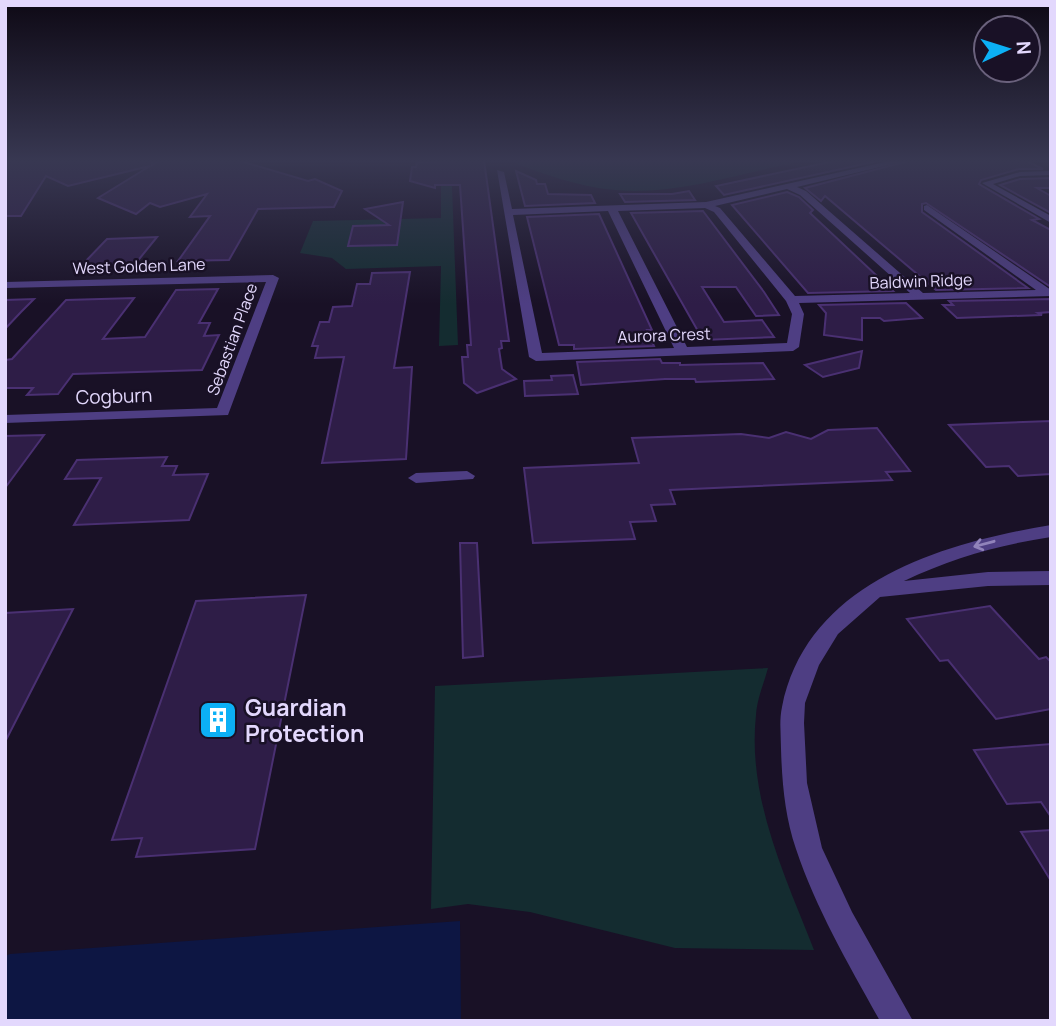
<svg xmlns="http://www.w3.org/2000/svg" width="1056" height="1026" viewBox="0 0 1056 1026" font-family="Manrope,sans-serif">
<rect width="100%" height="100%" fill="#191126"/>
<!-- green -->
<g fill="#142c30">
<path d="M441,160H451L458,345L439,346L441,266L346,269L332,258L300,253L313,221L441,218Z"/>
<path d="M507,160H811C747,170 681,196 615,190C578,187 541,173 507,160Z"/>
<path d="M768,668C764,683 757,699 756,715C747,797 785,876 814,950L675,948L530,912L468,904L431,909L435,686Z"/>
</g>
<!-- water -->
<path fill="#0d1643" d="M460,921L461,1021H5V956L10,954Z"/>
<!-- building -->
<g fill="#2e1d47" stroke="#4a3072" stroke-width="2">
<path d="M5,160H152V165L160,160H237L308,181L315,179L342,191L334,207L258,209L229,260L178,261L210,216L190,217L207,194L160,207L150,203L136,214L98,198L150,166L68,186L46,176L21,216H5Z"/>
<path d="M484,160L509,341H501L502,348L499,349L502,369L516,379L477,393L464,383L462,357H468L467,345H471L460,185H435V188L410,181L412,167H416L417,162Z"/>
<path d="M839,160H882L724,195L716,186Z"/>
<path d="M912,160H1025L1043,169H1019L981,180L979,184L1039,219L1032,220L1051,230V287L926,203L922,204V212L1028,288L936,290L825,196L821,201L805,188Z"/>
<path d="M516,171L536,180L537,184H545L548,194L591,195L595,203L525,206Z"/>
<path d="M1051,178V188H1037L1051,196V213L1000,185L1020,179Z"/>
<path d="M689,191L695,200L625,202L620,194H672Z"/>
<path d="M787,192L799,197L813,210L810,213L893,291L808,293L732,205Z"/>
<path d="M403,202L397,245L348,246L353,226L389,225L365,209Z"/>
<path d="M703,211L764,292L779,315L756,316L736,287H702L724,322L762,320L774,337L703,340L631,213Z"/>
<path d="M599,214L652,330H647L654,346L574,349V345H559L527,217Z"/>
<path d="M157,237L136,263L82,265L107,239Z"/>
<path d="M410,272L394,368L412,367L406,459L322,463L344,357L315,358L318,346H312L320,322H329L333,307L352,306L357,284H370L372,273Z"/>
<path d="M218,289L199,323H210L204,336L219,335L202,370L73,374L58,394L27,395L33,388H5V360L12,359L66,300L134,298L103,339L145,337L176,290Z"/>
<path d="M34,299L21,312L5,329V300Z"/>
<path d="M1051,299V312L1038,313L1042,315L957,318L943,305H953L949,301Z"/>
<path d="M906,303L922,318L884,321L880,318H862V340L824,335L826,313L819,305Z"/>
<path d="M862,351L859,368L823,377L805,365Z"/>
<path d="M660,359L662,363H680V365L763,363L774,379L696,382L695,379H665L581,385L577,362Z"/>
<path d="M573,375L578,394L525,396L524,381L552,380L551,376Z"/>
<path d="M1051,421V474L1018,476L1009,466L986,467L949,425Z"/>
<path d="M877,428L910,471L886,472L892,480L670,490L675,504L651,505L656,521L630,522L635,539L533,543L524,468L639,463L632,438L741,434L769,438L786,432L811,439L828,430Z"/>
<path d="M44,435L5,488V436Z"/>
<path d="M167,457L162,466H177L173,475L208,474L189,520L74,525L101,478L65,479L77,460Z"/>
<path d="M460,543H477L483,656L463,658Z"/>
<path d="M306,595L255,849L136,857L142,838L112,840L196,601Z"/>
<path d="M990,606L1039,659L1046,657L1051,662V709L996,719L948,660L940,661L907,619Z"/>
<path d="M73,609L5,742V613Z"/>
<path d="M1051,744V817L1041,802L1007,804L974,750Z"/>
<path d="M1051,830V881L1021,832Z"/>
</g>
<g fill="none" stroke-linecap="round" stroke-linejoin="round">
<!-- minor -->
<g fill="#4e3e83" fill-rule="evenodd">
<path d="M894,160H909L797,187L806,191L923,293L1036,290L924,210V206L927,205L1051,290V296L799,303L804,314L799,347L793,351L536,361L529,357L497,170L504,172L512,209L706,202ZM787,189L800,195L910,293L795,296L720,208L715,206ZM705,208L714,212L786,301L792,314L787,343L687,347L618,211ZM608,211L674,348L542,353L513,215Z"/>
<path d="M1051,171V175L1020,176L993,184L1051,216V223L982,183L1020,172Z"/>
<path d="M273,275L279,278L228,415L5,423V415L217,408L266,282L5,288V282Z"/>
<path d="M467,471L475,476L473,479L416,483L408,478L416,473Z"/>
<path d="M1051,525V537C999,545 952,558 904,581L988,572L1051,571V585L988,586L880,597L838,634L819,665L805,703L804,723L807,783L822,848L852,912L913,1021H880C849,965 816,909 796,849C785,817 782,783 781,749C781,735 779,721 782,707C807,582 943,543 1051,525Z"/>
</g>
</g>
<!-- one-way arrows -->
<defs><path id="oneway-shaft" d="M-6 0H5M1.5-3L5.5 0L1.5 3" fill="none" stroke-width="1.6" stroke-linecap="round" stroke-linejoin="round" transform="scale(1.75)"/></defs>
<use stroke="#9183ba" href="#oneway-shaft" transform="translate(984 544) rotate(165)"/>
<!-- sky -->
<linearGradient id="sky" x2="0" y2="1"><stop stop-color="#0e0915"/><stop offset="0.53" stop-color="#383852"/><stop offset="1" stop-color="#383852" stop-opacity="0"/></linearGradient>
<rect width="1056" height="304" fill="url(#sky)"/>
<!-- icons -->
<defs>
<symbol id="building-square" viewBox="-11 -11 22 22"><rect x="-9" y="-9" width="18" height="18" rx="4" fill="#0cb0f5" stroke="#191126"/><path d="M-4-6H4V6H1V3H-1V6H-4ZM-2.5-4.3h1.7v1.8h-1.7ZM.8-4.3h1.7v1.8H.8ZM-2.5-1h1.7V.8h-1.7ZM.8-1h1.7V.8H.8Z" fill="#fff"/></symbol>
</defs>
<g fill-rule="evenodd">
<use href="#building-square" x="196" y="698" width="44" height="44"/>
</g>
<g text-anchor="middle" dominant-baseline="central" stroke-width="5" stroke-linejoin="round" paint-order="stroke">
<!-- far-street labels -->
<g font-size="16" fill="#e3d8fd" stroke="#191126">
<text transform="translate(139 266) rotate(-2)">West Golden Lane</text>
<text transform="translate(921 281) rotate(-2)">Baldwin Ridge</text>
<text transform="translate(664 335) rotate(-2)">Aurora Crest</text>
<text transform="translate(232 339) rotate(-70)">Sebastian Place</text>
</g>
<!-- street labels -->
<g font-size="19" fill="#e3d8fd" stroke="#191126">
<text transform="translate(114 396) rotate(-2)">Cogburn</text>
</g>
<!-- near-poi labels -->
<g font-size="23" font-weight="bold" fill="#e3d8fd" stroke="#191126" text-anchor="start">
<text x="245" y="707">Guardian<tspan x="245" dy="26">Protection</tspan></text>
</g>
</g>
<!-- border -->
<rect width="1056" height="1026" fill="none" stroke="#e3d8fd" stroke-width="14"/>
<!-- north arrow -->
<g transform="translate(1007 49) rotate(86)"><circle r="33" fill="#191126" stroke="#6a617c" stroke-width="2"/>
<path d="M0-5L12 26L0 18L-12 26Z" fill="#0cb0f5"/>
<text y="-10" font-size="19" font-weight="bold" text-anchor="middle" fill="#e3d8fd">N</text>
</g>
</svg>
